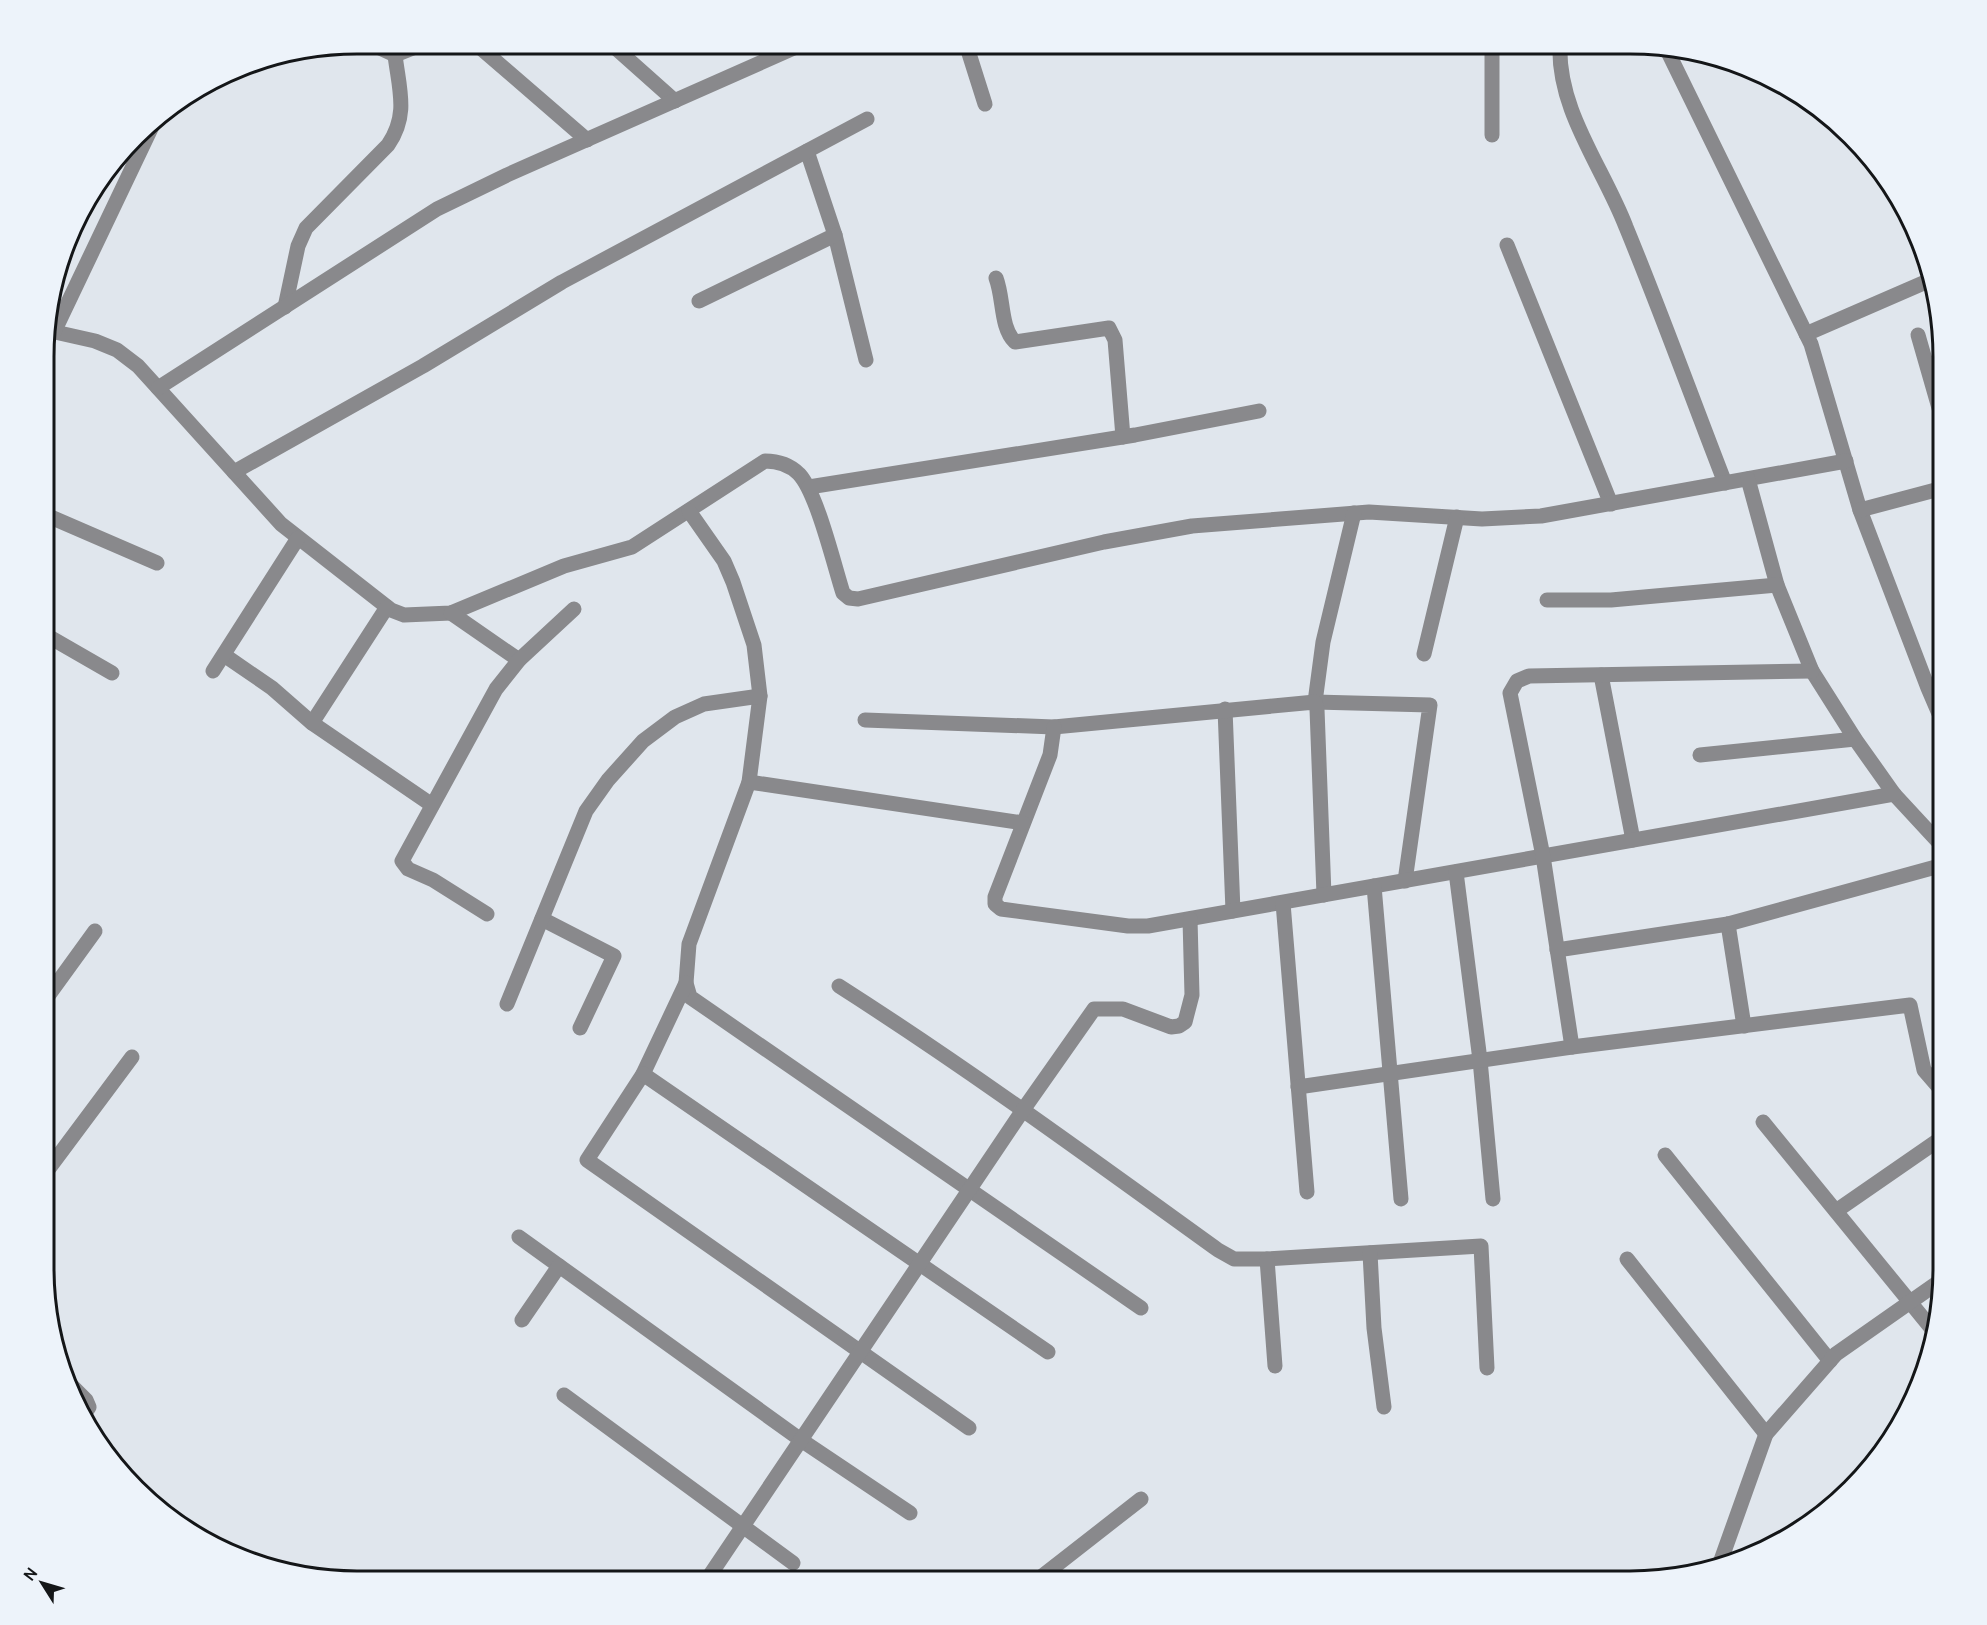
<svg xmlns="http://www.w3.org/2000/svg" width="1987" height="1625" viewBox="0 0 1987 1625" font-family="Cabin,sans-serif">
<rect width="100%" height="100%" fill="#e0e6ed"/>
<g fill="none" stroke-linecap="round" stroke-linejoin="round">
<!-- minor -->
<g stroke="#89898c" stroke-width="15">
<path d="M371,44L395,55L423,44"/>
<path d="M476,44L587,140"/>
<path d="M611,44L675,101"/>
<path d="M966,44L985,104"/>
<path d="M1027,44L1034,46L1039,44"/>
<path d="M1560,44C1557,110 1603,167 1626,227C1661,312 1692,398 1725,483"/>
<path d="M1666,48L1811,344L1860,510L1928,688L1943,723"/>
<path d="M1492,135V44"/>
<path d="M807,151L835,235L866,360"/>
<path d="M1507,245L1611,504"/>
<path d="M996,278C1004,299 1000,327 1015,342L1109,328L1115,340L1123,437"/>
<path d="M699,301L835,235"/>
<path d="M285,307L298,246L306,228L388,145C409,115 399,89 395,55"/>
<path d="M46,330L95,341L117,350L138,366L281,524L391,610L404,615L451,613L564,566L632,547L765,461C777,461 790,465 799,474C817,493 834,565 843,593L849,598L858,599L1104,542L1192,526L1369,512L1482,519L1541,516L1846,461"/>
<path d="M54,332L156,118"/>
<path d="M1806,334L1928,281"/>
<path d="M1918,335L1943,422"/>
<path d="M158,388L437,209L507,175L803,44"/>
<path d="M234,472L423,366L562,282L867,119"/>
<path d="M1748,479L1777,585L1812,671L1855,739L1894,794L1943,847"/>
<path d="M809,487L1135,435L1259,411"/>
<path d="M1860,510L1943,488"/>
<path d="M689,511L724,561L733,582L754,645L760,696L749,782L689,944L686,983L690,997L1141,1308"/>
<path d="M1354,513L1323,642L1315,702L1430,705L1405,881"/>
<path d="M46,515L157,563"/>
<path d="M1547,600H1611L1777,585"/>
<path d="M451,613L519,660"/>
<path d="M46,635L112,673"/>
<path d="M1424,654L1457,517"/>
<path d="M224,655L272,688L312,723L432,805"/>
<path d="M213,671L298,538"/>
<path d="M1601,675L1633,840"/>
<path d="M1225,709L1233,911"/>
<path d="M865,720L1054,727L1315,702L1317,709L1324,895"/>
<path d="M312,723L387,607"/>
<path d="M1054,727L1050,755L995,897V904L1001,909L1128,926H1148L1894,794"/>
<path d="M1700,755L1855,739"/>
<path d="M749,782L1023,823"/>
<path d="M1456,872L1480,1060L1493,1199"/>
<path d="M1374,886L1401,1199"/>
<path d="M1283,903L1307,1192"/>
<path d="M487,914L433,880L408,869L402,861L496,689L519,660L574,609"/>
<path d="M542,919L614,956L580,1028"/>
<path d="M1728,924L1744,1026"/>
<path d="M1557,950L1728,924L1943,865"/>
<path d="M686,983L643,1074L587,1160L969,1428"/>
<path d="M839,986C969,1069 1093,1160 1218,1250L1234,1259H1267L1481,1246L1487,1368"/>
<path d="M45,1000L95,931"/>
<path d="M507,1004L586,811L608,780L643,741L675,717L704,704L760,696"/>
<path d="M1572,1047L1543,856L1510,693L1517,681L1529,676L1812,671"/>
<path d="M643,1074L1048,1352"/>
<path d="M1298,1087L1572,1047L1910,1005L1924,1070L1943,1092"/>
<path d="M1763,1122L1932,1329"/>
<path d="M1665,1155L1830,1361"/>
<path d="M44,1175L132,1057"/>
<path d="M1836,1211L1943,1137"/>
<path d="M519,1237L801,1440L910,1513"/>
<path d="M1370,1253L1374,1328L1384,1407"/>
<path d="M1267,1259L1275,1366"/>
<path d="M1627,1259L1766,1434"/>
<path d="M522,1320L559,1266"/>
<path d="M70,1384L86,1400L89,1407L83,1416"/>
<path d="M564,1395L793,1563"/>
<path d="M706,1581L1023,1110L1094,1009H1123L1171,1027L1179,1026L1185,1022L1192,995L1190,919"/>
<path d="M1036,1581L1141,1499"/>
</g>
<!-- tertiary -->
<path stroke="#89898c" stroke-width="15" d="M1720,1563L1766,1434L1836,1354L1943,1279"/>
</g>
<!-- crop -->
<path d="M0 0H1987V1625H0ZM357 54H1630A303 303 0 0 1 1933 357V1268A303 303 0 0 1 1630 1571H357A303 303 0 0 1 54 1268V357A303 303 0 0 1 357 54Z" fill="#edf3fa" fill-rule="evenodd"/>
<path fill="none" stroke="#141618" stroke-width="3" d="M357 54H1630A303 303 0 0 1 1933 357V1268A303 303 0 0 1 1630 1571H357A303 303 0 0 1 54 1268V357A303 303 0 0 1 357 54Z"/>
<!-- north arrow -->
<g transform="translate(42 1583) rotate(307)" stroke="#edf3fa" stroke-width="4.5" paint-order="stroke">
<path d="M0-4.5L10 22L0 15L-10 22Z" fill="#141618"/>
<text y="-9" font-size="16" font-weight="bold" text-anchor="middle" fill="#141618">N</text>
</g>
</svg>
